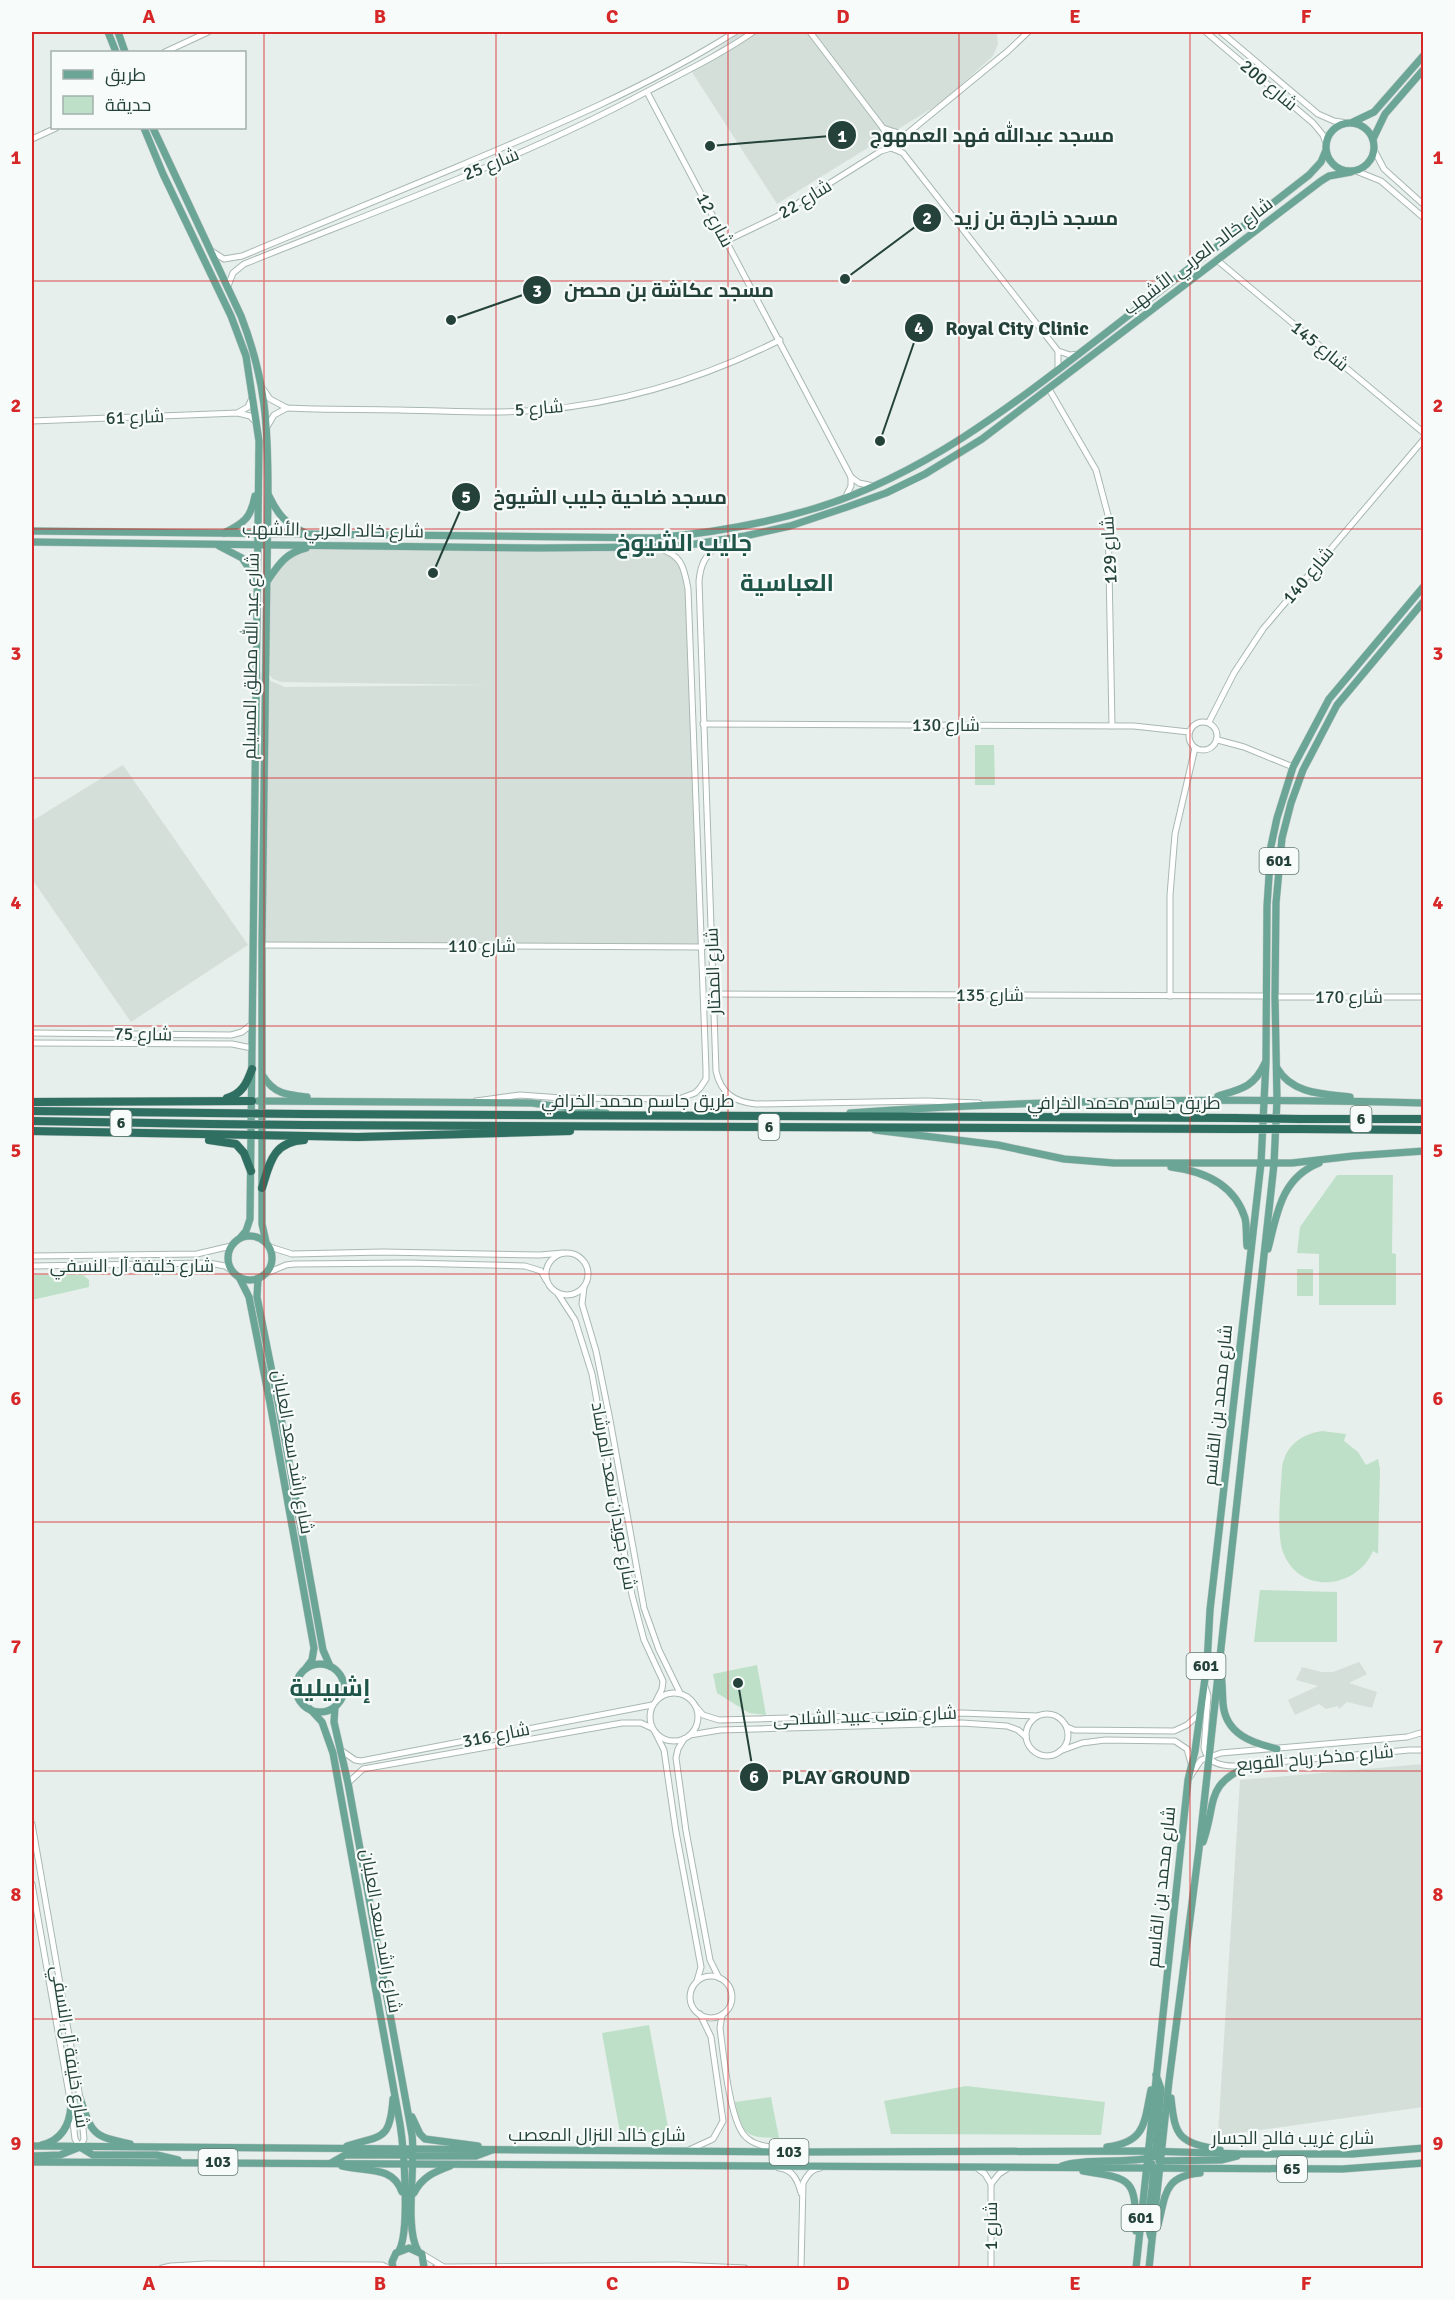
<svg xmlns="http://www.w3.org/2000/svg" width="1455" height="2300" viewBox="0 0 1455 2300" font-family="Signika,Cairo,sans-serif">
<rect width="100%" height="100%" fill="#e6efeb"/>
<!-- built -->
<g fill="#d4dfda">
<path d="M741,32H993L997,35L998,44L993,56L942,102L777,204L690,69Z"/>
<path d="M315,546L652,547L678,558L687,581L703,947L262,945V679L260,685V672L271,681L285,687L490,685L281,682L273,679L267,672V583L283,558Z"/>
<path d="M123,765L248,945L131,1022L32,879V821Z"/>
<path d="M1359,1662L1367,1674L1349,1683L1377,1692L1372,1708L1347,1702L1339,1709L1338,1706L1326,1709L1319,1704L1295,1715L1288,1700L1318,1686L1296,1680L1302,1667L1321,1672H1333Z"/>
<path d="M1423,1764V2107L1218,2136L1240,1780Z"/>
</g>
<!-- green -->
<g fill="#bfe0c8">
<path d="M975,745H994L995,785H975Z"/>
<path d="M1337,1175H1393L1392,1253L1396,1254V1305H1319V1254L1297,1253L1300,1227Z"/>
<rect x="1297" y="1269" width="16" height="27"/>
<path d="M82,1274L89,1280V1287L32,1300V1275Z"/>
<path d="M1322,1431L1346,1434L1344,1441L1358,1452L1366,1465L1378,1459L1380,1469L1378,1554L1373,1551C1356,1590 1299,1595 1283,1552C1276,1534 1281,1488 1282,1468C1285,1446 1301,1434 1322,1431Z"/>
<path d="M1260,1590L1337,1592V1642H1254Z"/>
<path d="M757,1665L766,1715L749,1713L717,1693L713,1674Z"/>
<path d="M649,2025L669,2132L620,2133L602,2033Z"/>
<path d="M966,2086L1105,2102L1101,2135L891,2134L884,2101Z"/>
<path d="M771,2097L779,2138C747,2138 740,2135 735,2102Z"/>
</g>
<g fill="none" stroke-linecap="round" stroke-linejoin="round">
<defs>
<g id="minor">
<path d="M810,32L883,128L887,137"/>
<path d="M1206,32L1313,123L1323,135L1326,143"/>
<path d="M1221,32L1318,114L1334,121L1347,123"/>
<path d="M165,52L208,32"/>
<path d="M647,92L851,477L859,483L873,486"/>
<path d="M883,128L898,133L902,137V145L894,149L888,146L886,140L889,135L895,132"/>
<path d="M32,139L56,128"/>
<path d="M903,140L908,133L1008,51L1028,32"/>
<path d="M894,149L903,153L1058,351L1070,355L1079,354"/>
<path d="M1374,150L1384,169L1424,205"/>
<path d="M1356,171L1381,181L1424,218"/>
<path d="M726,241L776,217L881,151L891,148"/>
<path d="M210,250L224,259L242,256C313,226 385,197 457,167C550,128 650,86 735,32"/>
<path d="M1217,260L1424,433"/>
<path d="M228,286L233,273L244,264C378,210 519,160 646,92C682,73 720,55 753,32"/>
<path d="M1058,351V370"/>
<path d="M263,389L270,399L287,408C325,410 363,409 400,410C447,411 494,414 541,410C624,403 706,377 780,340"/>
<path d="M1049,389L1096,470L1108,515L1112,726"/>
<path d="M239,412L248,407L252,398"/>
<path d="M32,421L238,413L250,416L255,421"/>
<path d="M267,427L274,415L287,408"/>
<path d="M846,496L851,486V477"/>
<path d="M721,540C707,556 701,560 699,581L716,1071C721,1094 735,1102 756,1104L926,1101L979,1103"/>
<circle cx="1203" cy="736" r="14"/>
<path d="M1209,722L1234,673L1263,629L1424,439"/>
<path d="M703,724L1134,726L1189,732"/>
<path d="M1218,740L1244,747L1293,767"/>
<path d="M262,945L703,947"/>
<path d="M714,994L1266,996"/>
<path d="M1170,996V895L1175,834L1195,748"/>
<path d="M1275,997H1424"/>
<path d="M32,1033L231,1035L242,1032L252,1024"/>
<path d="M32,1043L232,1044L252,1048"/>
<path d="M476,1101L520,1095L562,1098L679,1099L695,1093L700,1088L706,1079V1070L688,589C684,566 681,554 657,548"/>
<path d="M270,1247L292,1254L383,1252L540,1255L563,1253"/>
<circle cx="567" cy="1274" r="21"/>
<path d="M32,1256L197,1254L231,1246"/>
<path d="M32,1266L209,1263L225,1266L231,1270"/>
<path d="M267,1273L286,1265L294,1264L409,1263L525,1266L541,1271L546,1280"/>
<path d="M584,1287L582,1304L596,1351L610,1420L644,1608L659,1650L680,1693"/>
<path d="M558,1294L575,1320L592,1374L632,1595L644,1640L663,1681L662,1689L657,1699"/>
<path d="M1204,1683L1208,1696L1204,1748C1208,1763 1220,1766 1235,1766L1409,1750H1424"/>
<circle cx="674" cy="1717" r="24"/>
<path d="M697,1708L703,1715L719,1720L962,1713L1037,1716"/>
<circle cx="1047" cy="1735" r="21"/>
<path d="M1067,1727L1074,1730L1174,1731L1187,1725L1200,1713"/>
<path d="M656,1734L664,1750L676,1832L701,1967L697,1981"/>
<path d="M690,1735L720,1730L962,1723L1007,1726L1018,1730L1026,1737"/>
<path d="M684,1739L678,1749L676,1758L686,1831L710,1960L719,1978"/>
<path d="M342,1751L355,1760L361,1761L652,1705"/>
<path d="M1060,1751L1082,1743L1105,1740L1175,1741L1187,1749L1191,1763"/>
<path d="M1189,1778L1201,1760L1221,1753L1407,1737L1424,1732"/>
<path d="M348,1783L363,1769L622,1723H641L652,1728"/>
<path d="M32,1824L80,2098L84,2139L80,2147"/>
<path d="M32,1884L71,2105L75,2139L80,2147"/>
<circle cx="711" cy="1997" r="21"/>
<path d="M722,2015L720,2028C723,2051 730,2126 747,2138C757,2147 773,2147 786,2150"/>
<path d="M689,2150L713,2139L723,2121L711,2037L700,2014"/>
<path d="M779,2168C793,2169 798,2181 801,2193"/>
<path d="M977,2168L985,2174L991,2184V2268"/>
<path d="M991,2184L999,2174L1008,2168"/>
<path d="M422,2254L442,2266"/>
<path d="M162,2268L171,2266L206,2264L382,2265L388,2268"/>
<path d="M435,2268L443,2267L676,2265L745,2268"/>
<path d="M801,2268L803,2183C807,2176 811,2169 820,2168"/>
</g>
<g id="major">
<path d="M108,32L116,52"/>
<path d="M118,32L125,52"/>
<path d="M1353,122L1374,112L1424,55"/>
<circle cx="1350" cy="147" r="24"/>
<path d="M144,128L163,174L231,316L246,356L259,441L250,1219L246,1231L240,1238"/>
<path d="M153,128L241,316C266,381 268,425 268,494L262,945V1224L266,1242"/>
<path d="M1373,139L1385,114L1424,69"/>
<path d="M269,496C279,517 286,523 307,534"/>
<path d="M32,531L656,538C711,533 764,524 816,508C924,475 1014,404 1102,336C1171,283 1240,229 1309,175L1321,162L1326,150"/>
<path d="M224,533C244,523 251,518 255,496"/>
<path d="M32,542L539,548L652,547L689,545L745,536L790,526L847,507L886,493L925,474L982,439L1321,181L1329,176L1351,172"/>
<path d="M219,546L242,558L258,581"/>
<path d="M268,580C279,564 286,553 306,548"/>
<path d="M1277,1068C1292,1094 1323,1094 1350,1097"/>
<path d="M263,1076C274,1094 287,1095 307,1097"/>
<path d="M1218,1096C1242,1089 1254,1087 1265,1063"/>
<path d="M258,1101L532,1103L606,1113"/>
<path d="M850,1113C1042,1099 1232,1098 1424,1103"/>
<path d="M875,1130L998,1145L1064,1159L1114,1163H1292L1353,1156L1424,1151"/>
<path d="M1171,1167C1203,1171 1234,1183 1245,1218C1247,1227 1246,1237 1247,1246"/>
<circle cx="250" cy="1258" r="22"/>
<path d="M1268,1249C1277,1214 1281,1178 1319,1163"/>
<path d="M239,1277L249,1297L270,1403L314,1648L312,1660L306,1668"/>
<path d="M258,1279L257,1297L280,1412L323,1650L330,1666"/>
<circle cx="320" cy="1688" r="24"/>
<path d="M1220,1669C1223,1681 1222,1692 1223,1703C1225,1734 1252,1743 1277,1749"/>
<path d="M335,1707L334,1722L348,1783L412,2135C416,2165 404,2228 418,2251"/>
<path d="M310,1709L322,1722L333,1753L400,2124C404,2149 410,2231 399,2251"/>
<path d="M1203,1842C1217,1802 1204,1784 1251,1765"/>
<path d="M80,2098C92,2134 92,2136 130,2144"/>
<path d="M1171,2098C1175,2139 1180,2142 1220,2150"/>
<path d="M412,2117L420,2134L425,2139L478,2146"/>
<path d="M42,2145C62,2140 70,2124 71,2105"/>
<path d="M32,2146L800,2152L1147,2151L1243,2154H1352L1424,2148"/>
<path d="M347,2146C382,2135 390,2141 393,2099"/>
<path d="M1107,2147C1146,2142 1144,2123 1151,2090"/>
<path d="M32,2156L60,2155L80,2147L93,2155H157L178,2160"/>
<path d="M411,2156H476L492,2150"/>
<path d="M1155,2156L1161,2089L1156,2075"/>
<path d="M1159,2161L1221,2160L1237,2156"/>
<path d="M32,2162L1342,2169L1424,2163"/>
<path d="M331,2163L345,2155H408"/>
<path d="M342,2166C365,2172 393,2165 402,2192"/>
<path d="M1062,2166C1085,2157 1151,2166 1163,2152"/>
<path d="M1083,2171C1134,2179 1135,2179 1136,2231"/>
<path d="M414,2193C422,2177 434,2172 450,2166"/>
<path d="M1158,2225C1166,2194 1164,2176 1200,2173"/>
<path d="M1151,2237C1143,2214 1157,2188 1152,2164"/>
<path d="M393,2268L392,2262L396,2253L409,2248L422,2254L424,2268"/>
<path d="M1136,2268L1188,1780L1195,1751L1207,1664L1210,1610L1261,1163L1266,1061L1267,906L1271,846L1277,818L1293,767L1329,699L1424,586"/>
<path d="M1149,2268L1169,2081L1199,1849L1274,1164L1277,1100L1275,997L1276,903L1282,838L1291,803L1303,770L1337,705L1424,601"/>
</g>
<g id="highway">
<path d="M227,1098C242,1094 247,1083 252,1069"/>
<path d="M32,1102L252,1101"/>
<path d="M32,1111L208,1113"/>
<path d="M303,1114L1234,1118"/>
<path d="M1299,1119H1424"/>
<path d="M32,1121L210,1124"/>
<path d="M303,1125L1236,1129"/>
<path d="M1301,1129L1424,1130"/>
<path d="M32,1131L358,1137L570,1131"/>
<path d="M209,1140L236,1144L244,1153L251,1171"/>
<path d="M262,1188C270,1162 273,1142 304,1140"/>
</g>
</defs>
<!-- minor casing -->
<use href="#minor" stroke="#a8b8b2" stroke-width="7"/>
<!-- major casing -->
<use href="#major" stroke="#c2cac8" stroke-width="8"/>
<!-- highway casing -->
<use href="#highway" stroke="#c2cac8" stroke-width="9"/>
<!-- minor -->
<use href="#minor" stroke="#fff" stroke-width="5"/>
<!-- major -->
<use href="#major" stroke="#6aa596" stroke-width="7"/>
<!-- highway -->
<use href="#highway" stroke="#2f6f62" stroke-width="8"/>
<defs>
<g id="highway-bridge">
<path d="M208,1113L303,1114"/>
<path d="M1234,1118L1299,1119"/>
<path d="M210,1124L303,1125"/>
<path d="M1236,1129H1301"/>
</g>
</defs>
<!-- highway-bridge casing -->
<use href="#highway-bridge" stroke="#c2cac8" stroke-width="9" stroke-linecap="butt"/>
<!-- highway-bridge -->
<use href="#highway-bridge" stroke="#2f6f62" stroke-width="8"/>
</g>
<!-- grid -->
<path fill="none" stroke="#d62828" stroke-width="1.5" stroke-opacity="0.55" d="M264,32V2268M496,32V2268M728,32V2268M959,32V2268M1190,32V2268M32,281H1424M32,529H1424M32,778H1424M32,1026H1424M32,1274H1424M32,1522H1424M32,1771H1424M32,2019H1424"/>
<g text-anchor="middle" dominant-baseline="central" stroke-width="4.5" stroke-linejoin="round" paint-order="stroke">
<!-- shield labels -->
<g fill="#f7fbf9" stroke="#637a73" stroke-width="1.5">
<rect x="1259.5" y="848" width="39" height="26" rx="4.5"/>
<rect x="1350.5" y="1106" width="21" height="26" rx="4.5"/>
<rect x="110.5" y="1110" width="21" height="26" rx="4.5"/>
<rect x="758.5" y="1114" width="21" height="26" rx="4.5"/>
<rect x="1186.5" y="1653" width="39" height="26" rx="4.5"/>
<rect x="769.5" y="2139" width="39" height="26" rx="4.5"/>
<rect x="198.5" y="2149" width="39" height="26" rx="4.5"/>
<rect x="1277" y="2156" width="30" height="26" rx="4.5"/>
<rect x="1121.5" y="2205" width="39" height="26" rx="4.5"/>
</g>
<g font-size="16" font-weight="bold" fill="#24423a">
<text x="1279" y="861">601</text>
<text x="1361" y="1119">6</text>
<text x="121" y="1123">6</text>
<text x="769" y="1127">6</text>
<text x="1206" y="1666">601</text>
<text x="789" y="2152">103</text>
<text x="218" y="2162">103</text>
<text x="1292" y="2169">65</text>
<text x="1141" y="2218">601</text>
</g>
<!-- street labels -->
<g font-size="18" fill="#24423a" stroke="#f7fbf9">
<text transform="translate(1269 85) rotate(40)">شارع 200</text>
<text transform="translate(491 164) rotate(-22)">شارع 25</text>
<text transform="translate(805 199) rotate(-31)">شارع 22</text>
<text transform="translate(715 220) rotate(62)">شارع 12</text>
<text transform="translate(1198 256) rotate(-37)">شارع خالد العربي الأشهب</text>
<text transform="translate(1320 346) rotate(39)">شارع 145</text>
<text transform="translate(539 408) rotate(-5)">شارع 5</text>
<text transform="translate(135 417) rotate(-2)">شارع 61</text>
<text transform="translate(333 530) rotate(1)">شارع خالد العربي الأشهب</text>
<text transform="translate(1109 550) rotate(-93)">شارع 129</text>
<text transform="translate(1308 575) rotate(-50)">شارع 140</text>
<text transform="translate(251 656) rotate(-89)">شارع عبد الله مطلق المسيلم</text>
<text x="946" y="725">شارع 130</text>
<text x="482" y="946">شارع 110</text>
<text transform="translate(713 971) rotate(-92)">شارع المختار</text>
<text x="990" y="995">شارع 135</text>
<text x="1349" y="997">شارع 170</text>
<text transform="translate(143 1034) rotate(1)">شارع 75</text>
<text x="638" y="1101">طريق جاسم محمد الخرافي</text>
<text x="1124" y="1103">طريق جاسم محمد الخرافي</text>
<text x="132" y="1266">شارع خليفة آل النسفي</text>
<text transform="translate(1218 1405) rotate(-84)">شارع محمد بن القاسم</text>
<text transform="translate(293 1452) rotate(80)">شارع راشد سعد العلبان</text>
<text transform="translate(614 1496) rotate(80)">شارع جويدان سعد المرشاد</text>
<text transform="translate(865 1716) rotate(-2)">شارع متعب عبيد الشلاحى</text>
<text transform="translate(496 1735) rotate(-11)">شارع 316</text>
<text transform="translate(1315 1758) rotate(-5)">شارع مذكر رباح القوبع</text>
<text transform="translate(1161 1887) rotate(-84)">شارع محمد بن القاسم</text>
<text transform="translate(381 1931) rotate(80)">شارع راشد سعد العلبان</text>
<text transform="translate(70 2047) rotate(81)">شارع خليفة آل النسفي</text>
<text x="597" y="2135">شارع خالد النزال المعصب</text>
<text x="1293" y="2138">شارع غريب فالح الجسار</text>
<text transform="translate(991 2226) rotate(-90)">شارع 1</text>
</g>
<!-- district labels -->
<g font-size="24" font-weight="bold" fill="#1f5548" stroke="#f7fbf9">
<text x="684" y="543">جليب الشيوخ</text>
<text x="787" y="583">العباسية</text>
<text x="330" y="1688">إشبيلية</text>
</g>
</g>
<!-- callouts -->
<path fill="none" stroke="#24423a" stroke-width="2" d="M710 146L842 135M845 279L927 218M451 320L537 290M880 441L919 328M433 573L466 497M738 1683L754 1777"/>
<g fill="#24423a" stroke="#f7fbf9" stroke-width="2">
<circle cx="710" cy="146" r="6"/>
<circle cx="845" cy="279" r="6"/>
<circle cx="451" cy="320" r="6"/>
<circle cx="880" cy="441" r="6"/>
<circle cx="433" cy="573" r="6"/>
<circle cx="738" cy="1683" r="6"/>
<circle cx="842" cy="135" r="15"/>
<circle cx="927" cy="218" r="15"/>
<circle cx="537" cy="290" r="15"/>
<circle cx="919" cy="328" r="15"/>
<circle cx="466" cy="497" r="15"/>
<circle cx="754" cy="1777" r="15"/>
</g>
<g font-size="18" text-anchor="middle" font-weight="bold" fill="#fff">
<text x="842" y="142">1</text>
<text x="927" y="224">2</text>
<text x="537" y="297">3</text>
<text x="919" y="334">4</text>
<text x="466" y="503">5</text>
<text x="754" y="1783">6</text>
</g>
<g font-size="20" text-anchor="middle" font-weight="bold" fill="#24423a" stroke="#f7fbf9" stroke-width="4.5" stroke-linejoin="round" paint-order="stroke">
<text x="992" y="142">مسجد عبدالله فهد العمهوج</text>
<text x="1036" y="225">مسجد خارجة بن زيد</text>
<text x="669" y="297">مسجد عكاشة بن محصن</text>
<text x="1017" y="335">Royal City Clinic</text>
<text x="610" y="504">مسجد ضاحية جليب الشيوخ</text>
<text x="846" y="1784">PLAY GROUND</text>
</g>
<!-- border -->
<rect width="1455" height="2300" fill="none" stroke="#f7fbf9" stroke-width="66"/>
<!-- legend -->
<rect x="51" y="51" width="195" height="78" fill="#f7fbf9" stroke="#a3b1ad" stroke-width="1.5"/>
<rect x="63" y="70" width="30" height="9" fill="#6aa596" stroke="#a3b1ad" stroke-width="1.5"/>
<text x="105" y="81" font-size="18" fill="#24423a">طريق</text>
<rect x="63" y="96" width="30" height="18" fill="#bfe0c8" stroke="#a3b1ad" stroke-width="1.5"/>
<text x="105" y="111" font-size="18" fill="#24423a">حديقة</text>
<rect x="33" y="33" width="1389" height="2234" fill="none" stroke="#d62828" stroke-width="2"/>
<g font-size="20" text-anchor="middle" font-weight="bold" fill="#d62828">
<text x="149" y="23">A</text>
<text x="380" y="23">B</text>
<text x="612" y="23">C</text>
<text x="843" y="23">D</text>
<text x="1075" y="23">E</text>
<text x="1306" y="23">F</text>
<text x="16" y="164">1</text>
<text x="1438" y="164">1</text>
<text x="16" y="412">2</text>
<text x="1438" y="412">2</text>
<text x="16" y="660">3</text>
<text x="1438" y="660">3</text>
<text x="16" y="909">4</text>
<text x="1438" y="909">4</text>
<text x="16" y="1157">5</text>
<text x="1438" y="1157">5</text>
<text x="16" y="1405">6</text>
<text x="1438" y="1405">6</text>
<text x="16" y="1653">7</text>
<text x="1438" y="1653">7</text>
<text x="16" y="1901">8</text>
<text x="1438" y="1901">8</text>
<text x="16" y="2150">9</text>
<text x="1438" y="2150">9</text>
<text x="149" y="2290">A</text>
<text x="380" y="2290">B</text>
<text x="612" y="2290">C</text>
<text x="843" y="2290">D</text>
<text x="1075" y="2290">E</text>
<text x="1306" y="2290">F</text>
</g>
</svg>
